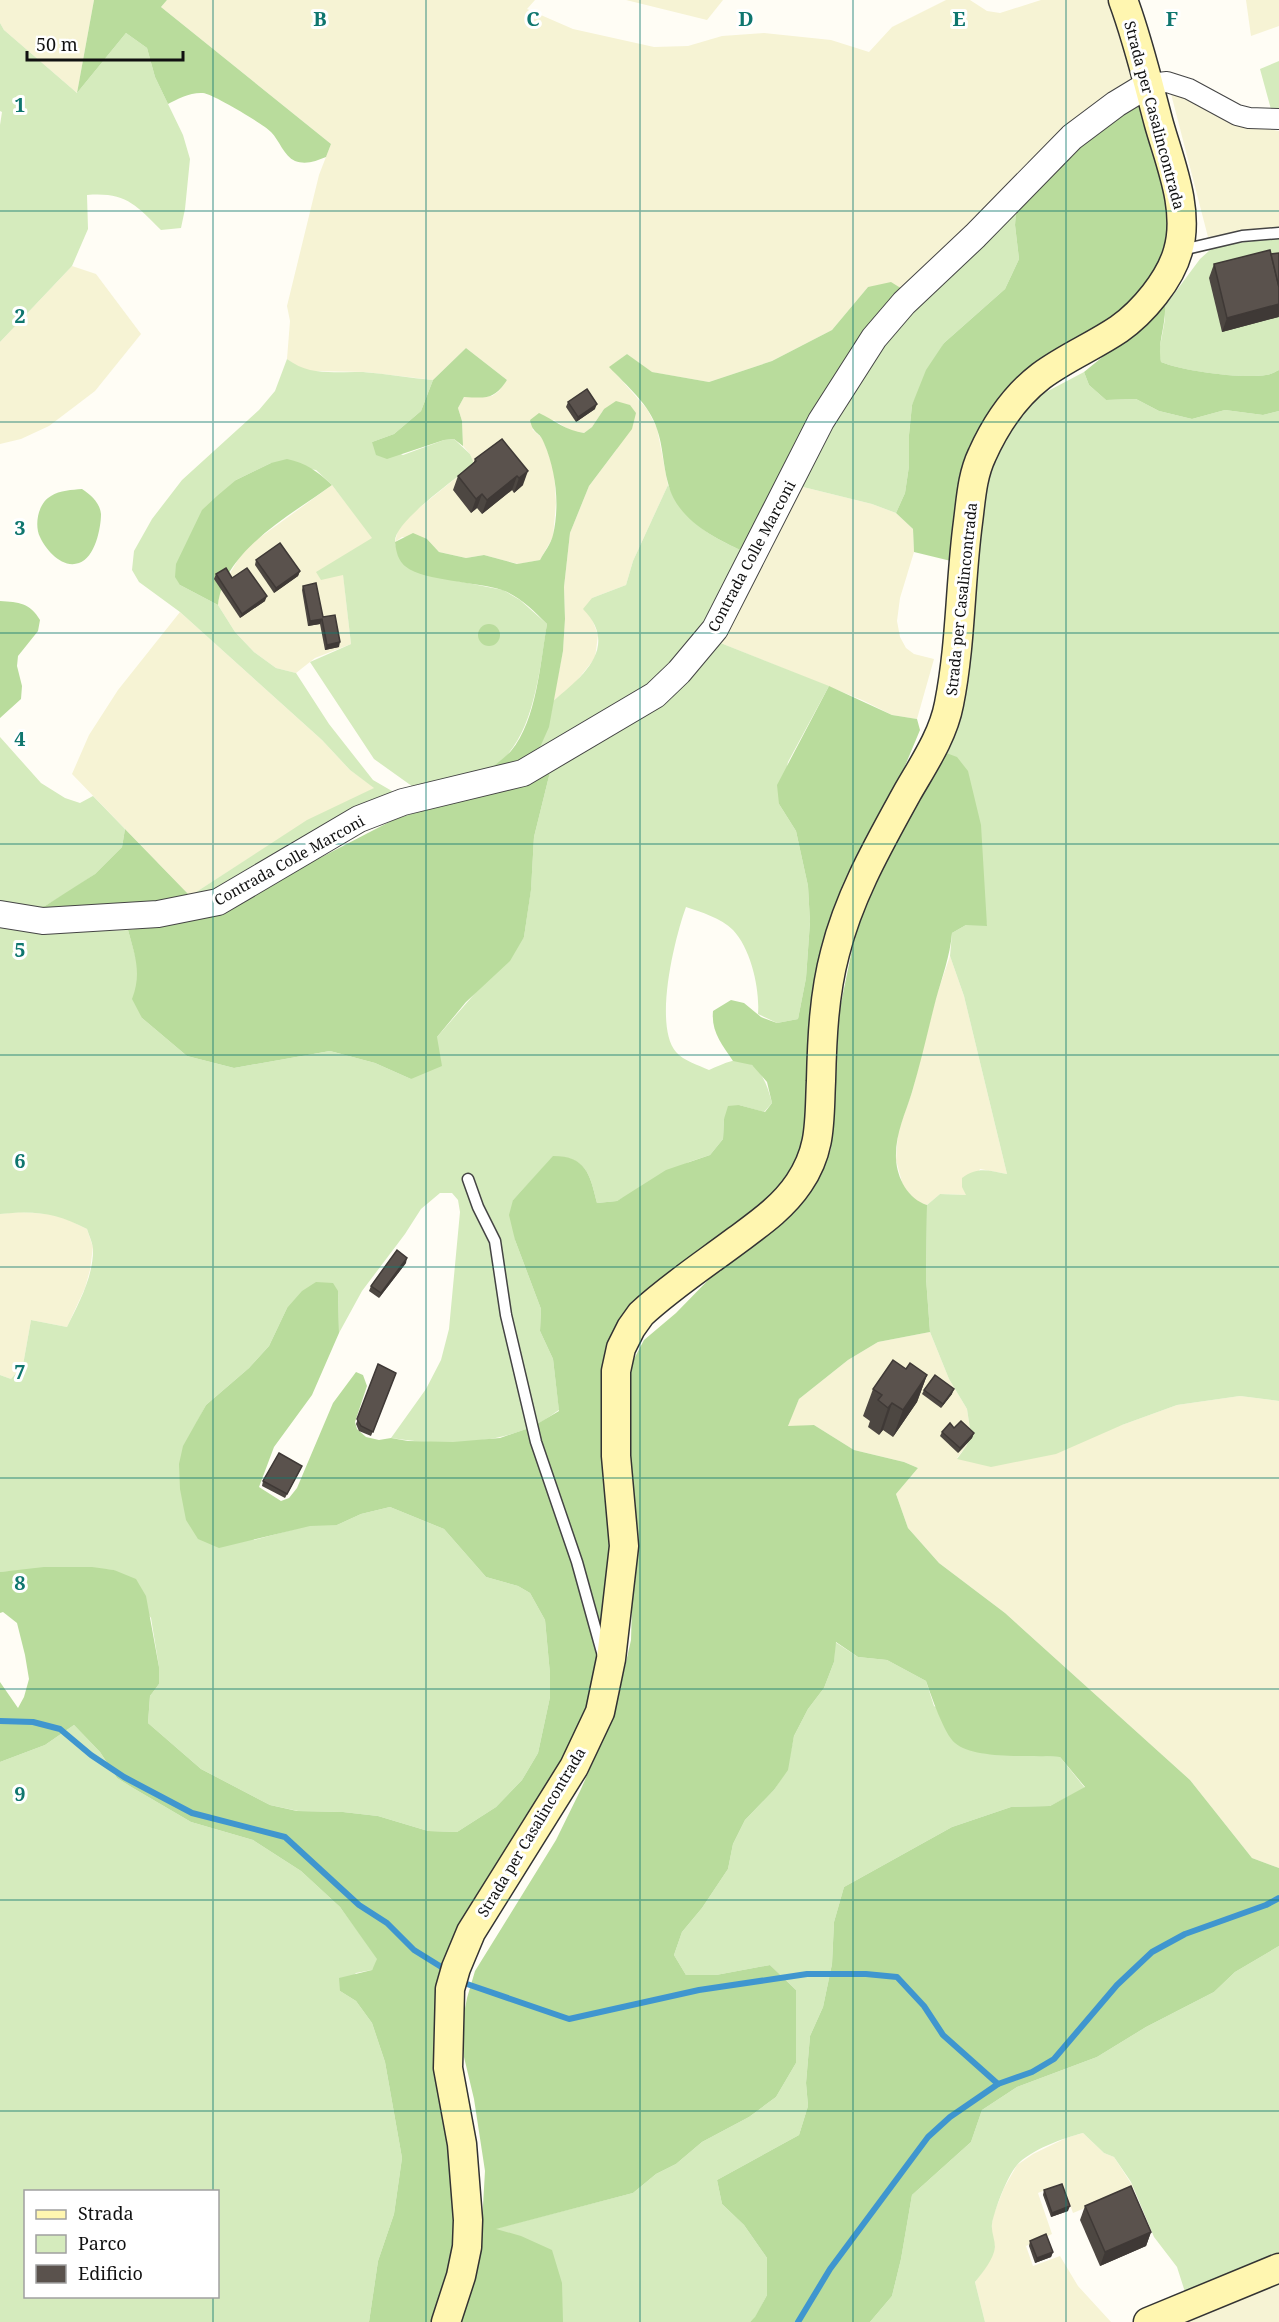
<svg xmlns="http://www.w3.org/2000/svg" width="1279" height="2322" viewBox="0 0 1279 2322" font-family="'Noto Serif',serif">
<rect width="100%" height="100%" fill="#fffdf5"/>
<!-- farmland -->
<g fill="#f6f3d4">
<path d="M0,0H94L77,93L4,30L0,23Z"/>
<path d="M167,0H535L527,9L573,29L654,47L688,46L722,36L764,33L831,40L869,52L892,27L946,0H970L987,11L1000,13L1041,0H1113L1140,73L907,292L868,287L832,330L772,361L709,382L651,372L627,354L610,367L647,409L657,428L668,485L633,561L626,585L592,598V619L598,635L595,658L572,687L553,701L563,651L565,619L564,587L570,533L589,486L617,449L604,409L592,427L584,433L571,431L554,420L532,429L543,439L554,469L556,503L553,537L540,560L518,564L484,555L466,558L439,552L427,539L402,537L395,542L398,530L408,517L473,464L470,454L463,446L462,421L458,408L464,397L492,396L499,391L507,380L466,348L433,380L365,372L310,371L299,368L287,359L290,321L287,306L319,175L331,144L161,7Z"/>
<path d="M626,0H723L707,20Z"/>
<path d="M1246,0H1279V26L1251,36Z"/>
<path d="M1169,86L1236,123L1279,131V227L1208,237Z"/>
<path d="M72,266L96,274L141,334L95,391L49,426L21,439L0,444V342Z"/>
<path d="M332,485L373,538L343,574L351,644L315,658L296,673L276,668L254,652L235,632L218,605L219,592L239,558L251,544Z"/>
<path d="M795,485L872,504L896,513L913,529L914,552L900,598L897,621L900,637L906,648L914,654L934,659L917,719L892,715L862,700L713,640Z"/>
<path d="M180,612L322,740L350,770L375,788L307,821L190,896L72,774L89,735L118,690Z"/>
<path d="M950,956L964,996L1007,1174L980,1169L966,1195L940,1194L927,1205L917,1202L903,1186L896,1160L898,1132L912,1092L937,994Z"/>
<path d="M20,1212L49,1214L67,1219L87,1229L93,1247L90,1270L85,1288L67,1327L31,1320L23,1365L11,1379L0,1375V1214Z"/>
<path d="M930,1332L949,1379L967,1409L970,1429L967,1445L957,1458L1122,1425L1177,1405L1240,1396L1279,1401V1868L1252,1858L1190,1780L1005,1613L939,1563L908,1528L896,1494L918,1468L904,1462L854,1450L814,1425L787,1427L799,1399L848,1360L878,1342Z"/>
<path d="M1083,2133L1104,2153L1114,2157L1134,2188L1073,2213L1062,2183L1038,2193L1052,2234L1026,2246L1033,2266L1060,2256L1078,2286L1111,2322H985L975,2282L986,2267L995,2247L991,2231L993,2216L1004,2188L1017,2165L1033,2154L1066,2138Z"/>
<path d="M1279,2277V2322H1170Z"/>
</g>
<!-- green -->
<g fill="#d5ebbd" fill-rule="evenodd">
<path d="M0,23L4,30L77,93L126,33L147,48L155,77L183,135L190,159L185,209L181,228L161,230C135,204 125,192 87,195L88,229L72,266L0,342V125L2,112L0,111Z"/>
<path d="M1279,61V114L1272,113L1260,69Z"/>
<path d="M1017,199L1015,225L1019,259L1005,289L944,343L912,405L909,435V466L905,493L896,513L872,504L795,485L883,335Z"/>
<path d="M1279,238V370C1275,372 1270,375 1266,375C1242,379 1182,371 1161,362L1159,352L1165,319V306L1200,259L1210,250L1222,245Z"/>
<path d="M287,359C311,377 335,371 363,372C387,374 410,378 433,380L421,411L394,434L372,442L403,455L444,440L454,439L470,454L474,464C457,478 395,521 395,541C395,549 403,560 406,567L437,577L503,590L520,600L547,624C539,672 534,749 484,773C465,782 443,787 423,794L374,759L310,662L351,644L343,575L321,580L316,572L372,538L332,485L316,470L271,463L236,480L180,585L218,605L235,632L254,652L276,668L296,673L329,724L373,780L404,798L232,890L190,896L307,820L374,788L350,770L322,740L180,612L139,582L132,570L134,551L152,519L182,480L259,410L275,391Z"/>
<path d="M1084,372L1089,385L1106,400L1136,399L1159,411L1192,419L1225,410L1263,415L1279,411V1401L1240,1396L1177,1405L1122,1425L1056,1454L991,1467L957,1459L967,1445L970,1429L967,1409L949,1379L930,1332L926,1278L927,1205L940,1194L966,1195L962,1187V1178C978,1166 989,1171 1007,1174L964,996L950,956L952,933L966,925H987L941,751L972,547L991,462L1031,400Z"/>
<path d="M668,485C685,521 708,536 743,551L725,590L693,640L656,685L529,760C545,740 549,727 553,701C582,677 620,647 583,609L592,598L626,585L633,561Z"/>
<path d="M713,640L829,686L788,762L779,804L796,831L808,886L810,922L806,978L798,1019L777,1023L758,1014C760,989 751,949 733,930C721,918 701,912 686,907C675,937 653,1025 676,1052C684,1061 698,1065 709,1070C716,1067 724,1063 732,1061C758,1057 767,1083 772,1103L764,1112L739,1105L724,1119L723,1139L710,1155L689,1162L617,1201L597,1203C590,1174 586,1156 553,1157L513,1200L515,1240L541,1309L540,1331L553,1359L559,1410C550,1416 541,1423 531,1427C490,1445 434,1445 391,1438L426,1389L441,1360L449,1329L460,1212L458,1200L452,1193H440L421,1209L405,1234L362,1291L339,1333L338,1291L287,1308L269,1346L249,1368L206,1405L197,1422L254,1540L310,1525H337L361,1514L390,1507L444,1529L486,1577L518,1586L530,1593L545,1620L550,1674V1697L538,1753L522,1780L496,1807L457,1832L428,1831L378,1816L343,1812L298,1811L270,1805L201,1769L148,1723L150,1696L159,1684V1667L151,1618L114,1570L68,1567L0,1572V1375L11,1379L23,1365L31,1320L67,1327C79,1303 94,1275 93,1248C92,1242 89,1235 87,1229C57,1213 34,1210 0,1214V924L68,932L128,930L137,962L142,1018L187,1056L234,1068L330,1051L375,1063L411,1079L437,1037L524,937L531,889L534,837L551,768Z"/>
<path d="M0,737L41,783L65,798L80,803L93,796L125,829L122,847L95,874L70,891L45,906L20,909L0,906Z"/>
<path d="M835,1642L858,1657L887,1660L926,1681L934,1706L1026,1755L1060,1757L1085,1788L1050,1806L1011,1807L952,1827L844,1887L834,1922L832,1964L823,2007L810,2036L806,2083L808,2106L799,2135L717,2180L722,2204L744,2225L767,2258V2295L755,2318L750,2322H563L494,2229L633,2193L656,2174L676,2164L702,2142L749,2117L776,2097L796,2063V1990L770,1965L716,1975H686L674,1955L682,1932L702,1908L728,1869L733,1844L745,1820L774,1790L787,1770L794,1736L808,1709L824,1688L834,1662Z"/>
<path d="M74,1725L100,1752L117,1778L133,1788L191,1822L253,1840L301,1871L340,1907L378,1959L372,1970L356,1973L340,1991L356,2001L372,2023L385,2062L402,2158L394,2214L378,2261L369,2322H0V1762L45,1745ZM26,2192H218V2296H26Z"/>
<path d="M1279,1946V2254L1185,2292L1177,2267L1154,2237L1131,2182L1114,2157L1104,2153L1083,2133C1064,2138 1030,2150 1017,2165C1007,2177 995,2208 992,2224C991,2232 995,2239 995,2247C994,2259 982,2273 975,2282L985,2322H870L892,2296L901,2259L912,2195L971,2142L982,2110L1017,2087L1097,2057L1146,2027L1214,1992L1235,1972Z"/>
</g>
<!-- forest -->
<g fill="#b9dc9c">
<path d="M94,0H167L161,7L331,144L326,157C316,161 306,165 295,161C284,156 279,140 271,132C263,124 213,94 203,93C191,92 177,99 168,104L155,77L147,48L126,33L77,93Z"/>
<path d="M1139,101L1172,221L1163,258L1132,306L1005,409L951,561L914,552L913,529L896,513L905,493L909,466V435L912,405L926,370L944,343L1005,289L1019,259L1015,225L1017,199L1091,134Z"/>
<path d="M891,282L907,292L743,551C713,538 676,518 668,483C663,465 663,446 657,429C650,405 626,385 609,367L627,354L652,372L709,382L772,361L832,330L868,287Z"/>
<path d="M1165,306C1166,326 1157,343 1161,362C1182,371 1243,379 1266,375C1270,375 1275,372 1279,370V411L1263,415L1225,410L1192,419L1159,411L1136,399L1106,400L1089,385L1084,372Z"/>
<path d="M466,348L507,380C494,400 486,398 464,397L458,408L462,421L463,446L454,439L444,440L387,459L376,455L372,442L394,434L421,411L433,380Z"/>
<path d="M616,401L630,405L636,413L632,429L589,486L570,533L564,587L565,619L563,651L549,727L541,745L529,760L486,772C494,766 503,759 511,751C537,720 540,663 547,624C534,611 519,596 502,590C478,582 425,581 406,567C398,561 396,551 395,542L413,533L427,539L439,552L466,558L484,555L517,564L540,560C544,552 551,544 553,535C560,505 556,471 544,443C540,431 533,435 530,420L539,413C554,420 567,431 584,433L592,427L604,409Z"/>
<path d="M287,459C306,463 317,471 332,485C291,515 224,550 218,605L180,585L175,577L176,564L202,510L217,496L236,480L271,463Z"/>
<path d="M82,489C91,495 100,503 101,514C101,528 95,558 79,563C62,569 46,550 40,537C34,525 38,503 51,496C60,490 72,490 82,489Z"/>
<path d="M0,601C19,602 30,603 40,620L38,631L18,656L17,666L22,686L21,699L0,718Z"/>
<circle cx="489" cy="635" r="11"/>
<path d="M829,686L892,715L917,719L920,730L890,802L854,870L806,1143L782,1188L633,1307L613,1546L600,1657L589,1708L564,1761L461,1927L451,2145L456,2245L435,2322H369L378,2261L394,2214L402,2158L385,2062L372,2023L356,2001L340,1991L339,1978L372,1970L377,1959L340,1907L301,1871L253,1840L191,1822L133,1788L117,1778L100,1752L74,1725L45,1745L0,1762V1682L18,1708L24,1697L29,1679L25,1655L17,1623L3,1612L0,1613V1572L44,1567H92L114,1570L136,1579L146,1596L159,1667V1684L150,1696L148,1723L201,1769L270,1805L297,1811L343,1812L378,1816L428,1831L457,1832L496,1807L522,1780L538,1753L550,1697V1674L545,1620L530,1593L518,1586L486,1577L444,1529L390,1507L361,1514L337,1525L310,1526L219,1548L198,1539L186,1520L180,1489L179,1464L183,1446L206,1405L249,1368L269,1346L287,1308L302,1291L316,1282L333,1283L338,1291L339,1333L312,1395L274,1447L259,1487L281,1501L289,1498L297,1488L333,1403L356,1372L363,1375L367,1386L355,1422L357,1429L366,1437L379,1440L391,1438L408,1441L453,1442L500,1438L532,1427L559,1411L553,1359L540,1331L541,1309L515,1240L509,1215L513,1200L553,1156C586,1156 590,1174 597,1203L617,1201L666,1170L710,1155L723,1139L724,1119L728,1106L739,1105L765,1112L772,1103L767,1082L752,1065L733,1061C722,1044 711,1032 713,1011L731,1000L744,1003L761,1017L777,1023L798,1019L806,978L810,922L808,886L796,831L779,804L777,785Z"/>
<path d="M941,751L957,757L968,771L981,825L987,926L966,925L952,933C950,956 942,977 936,999C928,1030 921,1062 912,1092C905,1115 895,1134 896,1159C897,1178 908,1199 927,1205L926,1278L930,1332L878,1342L848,1360L799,1399L788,1426L814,1425L854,1450L904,1462L918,1468L896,1494L908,1528L939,1563L1005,1613L1190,1780L1252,1858L1279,1868V1946L1235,1972L1214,1992L1146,2027L1097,2057L1017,2087L982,2110L971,2142L912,2195L901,2259L892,2296L870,2322H750L755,2317L767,2295V2258L744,2225L722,2204L717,2180L799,2135L808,2106L806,2083L810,2036L823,2007L832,1964L834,1922L844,1887L952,1827L1011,1807L1050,1806L1085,1787L1060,1757C1034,1755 974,1760 955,1743C944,1734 931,1695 926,1681L887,1660L858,1657L836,1642L834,1662L824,1688L808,1709L794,1736L788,1770L774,1790L745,1820L733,1844L728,1869L702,1908L682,1932L674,1955L686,1975H716L770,1965L796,1990V2063L776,2097L749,2117L702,2142L676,2164L656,2174L633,2193L496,2229L521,2236L552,2250L562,2283L563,2322H460L481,2240L485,2171L474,2099L464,2057L463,2019L467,1998L475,1971L556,1840L581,1789L615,1711L631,1640L633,1571L631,1492L629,1405L626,1374L644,1340L676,1313L716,1272L813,1187L831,1149L839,1013L854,940L874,879Z"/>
<path d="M551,768L534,837L531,890L524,937L510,961L466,1002L437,1037L442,1066L411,1079L375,1063L330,1051L234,1068L187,1056L142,1018L132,999C142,973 135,956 128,930L152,927L287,875L393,820Z"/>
<path d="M125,829L190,896L181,904L104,909H20L45,906L95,874L122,847Z"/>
</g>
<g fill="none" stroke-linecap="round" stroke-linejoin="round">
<!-- stream -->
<g stroke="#3f96cf" stroke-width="6">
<path d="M0,1721L33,1722L60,1729L91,1755L124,1777L192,1813L285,1837L359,1905L387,1923L414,1950L443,1968"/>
<path d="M467,1984L569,2019L699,1990L807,1974H866L897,1977L924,2006L943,2035L998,2084L1032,2072L1054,2059L1117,1985L1152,1952L1185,1934L1266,1905L1279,1898"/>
<path d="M798,2322L830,2269L928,2137L950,2117L998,2084"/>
</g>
<defs>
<g id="service">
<path d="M1182,250L1242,236L1279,233"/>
<path d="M468,1179L478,1207L495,1241L506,1315L536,1442L577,1562L603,1656"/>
</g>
<path id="minor" d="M1149,84L1167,82L1189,89L1237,115L1249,118L1279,119"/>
<path id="tertiary" d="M0,914L43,921L158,914L218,902L359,819L403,802L523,773L655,695L679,672L715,629L821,421L874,338L904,303L975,236L1072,137L1116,104L1149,84"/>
<g id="secondary">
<path d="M446,2322L461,2276L467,2247L468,2220L462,2144L448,2068L450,1989L456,1968L471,1932L574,1767L600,1712L611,1659L624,1546L616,1456V1371L621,1348L631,1328L641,1314C670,1287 705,1264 737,1240C760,1223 783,1207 799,1183C822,1149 819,1121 821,1081C822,1039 824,994 835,953C849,896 879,844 907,793C923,765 943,736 949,704C961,644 960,582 968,522C971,499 972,476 982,455C995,426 1015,396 1041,376C1065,358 1094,346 1119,329C1143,312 1170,280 1178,251C1190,210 1170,163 1159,124C1148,83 1138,40 1123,0"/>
<path d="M1148,2322L1279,2268"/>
</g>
</defs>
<!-- service casing -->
<use href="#service" stroke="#444" stroke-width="13"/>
<!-- minor casing -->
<use href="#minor" stroke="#444" stroke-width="22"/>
<!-- tertiary casing -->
<use href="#tertiary" stroke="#444" stroke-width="28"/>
<!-- secondary casing -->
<use href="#secondary" stroke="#333" stroke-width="31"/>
<!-- service -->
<use href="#service" stroke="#fff" stroke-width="10"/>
<!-- minor -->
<use href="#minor" stroke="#fff" stroke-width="20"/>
<!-- tertiary -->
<use href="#tertiary" stroke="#fff" stroke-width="26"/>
<!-- secondary -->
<use href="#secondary" stroke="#fff6b0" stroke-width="28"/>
</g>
<!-- wall -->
<g fill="#4d4742">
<path d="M1279,253V317L1222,332L1209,278L1214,264Z"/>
<path d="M568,402L595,409L576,422L566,407Z"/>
<path d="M502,439L523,485L514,493L512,490L482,514L477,508L471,513L453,490L458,476L473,464L475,459Z"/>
<path d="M256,560L300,571L298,576L274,593L255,565Z"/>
<path d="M216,574L232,578L265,601L240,618L214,579Z"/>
<path d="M303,586L323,617L339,647L325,650L320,624L308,626L302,590Z"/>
<path d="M406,1263L379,1298L369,1291L371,1286Z"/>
<path d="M378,1364L396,1373L371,1436L359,1431L356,1424Z"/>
<path d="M906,1369L927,1375L917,1402L893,1437L883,1430L879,1435L868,1427L870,1421L863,1416L873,1389Z"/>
<path d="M924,1390L952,1394L941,1408L922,1394Z"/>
<path d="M954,1428L974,1433L972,1438L958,1453L940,1436L942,1432Z"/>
<path d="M300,1470L285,1498L262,1486L263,1481Z"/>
<path d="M1044,2190L1068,2211L1051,2217L1043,2195Z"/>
<path d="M1085,2206L1151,2232L1146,2246L1100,2266L1080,2220Z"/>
<path d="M1030,2241L1053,2252L1051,2257L1035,2263L1029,2246Z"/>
</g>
<!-- shaded-wall -->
<g fill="#3f3936">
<path d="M1279,304V314L1278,317L1222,332L1227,318Z"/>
<path d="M597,404L595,409L576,422L578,417Z"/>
<path d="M528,471L523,485L514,493L519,478Z"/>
<path d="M517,476L512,490L482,514L487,500Z"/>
<path d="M482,494L477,508L471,513L476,499Z"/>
<path d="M300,571L298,576L274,593L276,588Z"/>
<path d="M267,596L265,601L240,618L242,614Z"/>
<path d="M322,619L320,624L308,626L310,621Z"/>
<path d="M340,642L339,647L325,650L327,645Z"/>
<path d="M407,1258L406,1263L379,1298L381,1293Z"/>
<path d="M927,1375L917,1402L893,1437L903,1410Z"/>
<path d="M954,1389L952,1394L941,1408L943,1404Z"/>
<path d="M892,1403L883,1430L879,1435L888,1408Z"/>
<path d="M974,1433L972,1438L958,1453L960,1448Z"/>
<path d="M1070,2206L1068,2211L1051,2217L1052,2213Z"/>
<path d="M1151,2232L1146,2246L1100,2266L1105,2252Z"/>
<path d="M1053,2252L1051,2257L1035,2263L1037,2258Z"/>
</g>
<!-- building -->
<g fill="#5a524d" stroke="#3f3936" stroke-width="1.5">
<path d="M1270,250L1279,287V304L1227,318L1214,264Z"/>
<path d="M1279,253V287L1271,254Z"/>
<path d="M587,389L597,404L578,417L568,402Z"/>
<path d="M502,439L528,471L519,478L517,476L487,500L482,494L476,499L458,476L476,461L475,459Z"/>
<path d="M280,543L300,571L276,588L256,560Z"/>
<path d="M226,568L232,578L247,568L267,596L242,614L216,574Z"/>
<path d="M316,583L323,617L335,615L340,642L327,645L322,619L310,621L303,586Z"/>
<path d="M397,1250L407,1258L381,1293L371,1286Z"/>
<path d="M893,1360L906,1369L910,1363L927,1375L903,1410L892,1403L888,1408L878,1400L882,1395L873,1389Z"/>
<path d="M378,1364L396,1373L373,1432L361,1426L357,1419Z"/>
<path d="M935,1375L954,1389L943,1404L924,1390Z"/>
<path d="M961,1421L974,1433L960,1448L942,1432L950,1423L954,1428Z"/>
<path d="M279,1453L302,1466L287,1494L263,1481Z"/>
<path d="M1062,2184L1070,2206L1052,2213L1044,2190Z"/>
<path d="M1131,2186L1151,2232L1105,2252L1085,2206Z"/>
<path d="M1046,2234L1053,2252L1037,2258L1030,2241Z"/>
</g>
<!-- grid -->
<path fill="none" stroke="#0f766e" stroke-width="1.5" stroke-opacity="0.55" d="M213,0V2192M426,0V2322M640,0V2322M853,0V2322M1066,0V2322M0,211H1279M0,422H1279M0,633H1279M0,844H1279M0,1055H1279M0,1267H1279M0,1478H1279M0,1689H1279M0,1900H1279M0,2111H1279M213,2296V2322"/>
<g text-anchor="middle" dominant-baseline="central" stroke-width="6" stroke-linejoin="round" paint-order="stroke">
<!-- street labels -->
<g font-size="15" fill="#111" stroke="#fff">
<text transform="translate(1155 115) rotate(75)">Strada per Casalincontrada</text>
<text transform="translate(751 556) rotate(-62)">Contrada Colle Marconi</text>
<text transform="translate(961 599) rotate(-84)">Strada per Casalincontrada</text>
<text transform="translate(289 860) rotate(-29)">Contrada Colle Marconi</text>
<text transform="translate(531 1832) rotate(-59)">Strada per Casalincontrada</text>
</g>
</g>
<g font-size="20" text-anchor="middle" font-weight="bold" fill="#0f766e" stroke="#fff" stroke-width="6" stroke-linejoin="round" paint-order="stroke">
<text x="320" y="26">B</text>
<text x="533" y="26">C</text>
<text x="746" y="26">D</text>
<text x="959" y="26">E</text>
<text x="1172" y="26">F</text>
<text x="20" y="112">1</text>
<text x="20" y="323">2</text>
<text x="20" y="535">3</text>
<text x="20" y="746">4</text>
<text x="20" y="957">5</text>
<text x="20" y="1168">6</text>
<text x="20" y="1379">7</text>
<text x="20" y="1590">8</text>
<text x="20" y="1801">9</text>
</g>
<!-- legend -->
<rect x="24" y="2190" width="195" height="108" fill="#ffffff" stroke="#a0a0a0" stroke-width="1.5"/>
<rect x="36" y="2210" width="30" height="9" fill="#fff6b0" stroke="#a0a0a0" stroke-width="1.5"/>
<text x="78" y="2220" font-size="18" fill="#111111">Strada</text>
<rect x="36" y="2235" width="30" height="18" fill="#d5ebbd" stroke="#a0a0a0" stroke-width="1.5"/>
<text x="78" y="2250" font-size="18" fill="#111111">Parco</text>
<rect x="36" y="2265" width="30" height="18" fill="#5a524d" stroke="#a0a0a0" stroke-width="1.5"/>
<text x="78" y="2280" font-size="18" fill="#111111">Edificio</text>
<!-- scale -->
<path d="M27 51v9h156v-9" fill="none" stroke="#111111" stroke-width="3"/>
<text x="36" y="51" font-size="18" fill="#111111" stroke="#ffffff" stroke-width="4.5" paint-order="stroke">50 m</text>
</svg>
